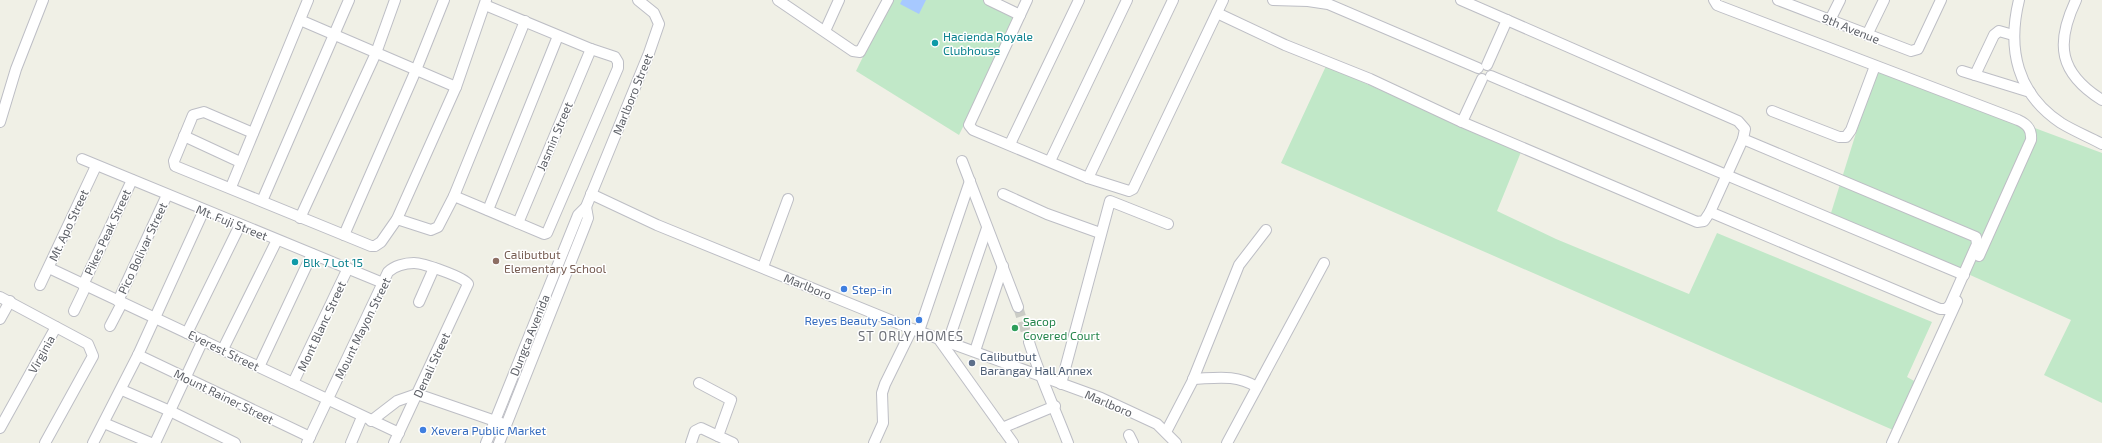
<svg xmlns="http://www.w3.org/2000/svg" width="2102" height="443" viewBox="0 0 2102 443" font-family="'Exo 2',sans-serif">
<rect width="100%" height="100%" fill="#f0f0e6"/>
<!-- green -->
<g fill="#c1e8c8">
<path d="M891,0H990L1019,14L959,135L856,71Z"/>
<path d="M1326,66L1521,152L1497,211L1556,239L1689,294L1717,233L1932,322L1907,377L1916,382L1893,430L1281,163Z"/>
<path d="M1876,69L2102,153V403L2044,375L2071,320L1831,213Z"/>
</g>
<!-- water -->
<path fill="#a7c9ff" d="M902,0H926L919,14L900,4Z"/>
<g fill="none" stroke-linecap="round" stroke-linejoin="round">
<!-- minor-tunnel -->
<path stroke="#cbccc6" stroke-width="10" stroke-dasharray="10 5" stroke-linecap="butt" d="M1018,307L1029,342"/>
<defs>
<g id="minor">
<path d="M778,0L853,51L860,52L888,0"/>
<path d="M989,0L1020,15"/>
<path d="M1027,0L969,125L973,130L1088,178L1129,191L1133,189L1223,0"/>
<path d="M1273,0L1308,1L1328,4L1478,68"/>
<path d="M1714,0L1717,5L1722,7L2018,120C2027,124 2032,129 2031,140L1979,256"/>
<path d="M1778,0L1911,51L1918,49L1941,0"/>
<path d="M2019,0C2007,49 2017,94 2061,123C2074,131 2089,137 2102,144"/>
<path d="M2076,0C2055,44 2059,73 2102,100"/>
<path d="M1217,13L1285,45L1370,79L1462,122L1697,222L1704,221L1710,212L1940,309H1946L1950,305L1977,244L1976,237L1743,139L1745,129L1738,121L1461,0"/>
<path d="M300,20L456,87"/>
<path d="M1830,20L1840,0"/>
<path d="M825,31L839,0"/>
<path d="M1867,35L1884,0"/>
<path d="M1487,65L1507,20"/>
<path d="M1962,71L2030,92"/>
<path d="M1975,75L1994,35L1999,31L2013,35"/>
<path d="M1491,76L1964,275"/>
<path d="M1772,111L1839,137H1846L1851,130L1875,66"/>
<path d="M0,122L16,69L43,0"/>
<path d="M1462,122L1482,79"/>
<path d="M253,133L204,112L193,115L174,161L175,166L371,246H375L381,242L397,219L456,87L486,0"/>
<path d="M184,136L240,162"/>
<path d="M1010,144L1079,0"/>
<path d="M82,159L383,283"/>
<path d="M962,161L1018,307"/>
<path d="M1050,161L1127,0"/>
<path d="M1088,178L1173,0"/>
<path d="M231,187L308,0"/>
<path d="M591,194L657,225L912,329L1101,398L1157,424L1176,443"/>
<path d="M1003,194L1047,214L1100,233"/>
<path d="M454,196L544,234L547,233L618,68V62L615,57L591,49L485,5"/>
<path d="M262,201L349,0"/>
<path d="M488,210L558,36"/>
<path d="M1710,212L1743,139"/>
<path d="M300,218L376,53L395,0"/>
<path d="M397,219L431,230L438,227L454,196L525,21"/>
<path d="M518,223L591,49"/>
<path d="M344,235L416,70L444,0"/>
<path d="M763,267L788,199"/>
<path d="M49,268L399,433"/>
<path d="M40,285L96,166"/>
<path d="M83,285L132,180"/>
<path d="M0,297L88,344L93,356L45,443"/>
<path d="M118,301L167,195"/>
<path d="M419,302L434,268"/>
<path d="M74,311L86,286"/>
<path d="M0,319L10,301"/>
<path d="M110,326L122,303"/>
<path d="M919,331L970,181"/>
<path d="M187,333L240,225"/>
<path d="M938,338L1013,443"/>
<path d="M948,342L987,228"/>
<path d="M1029,342C1040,377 1055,409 1068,443"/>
<path d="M223,349L277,240"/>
<path d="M975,351L1003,266"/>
<path d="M138,355L310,437"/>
<path d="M259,367L312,254"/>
<path d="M1193,379C1217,378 1235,374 1257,387"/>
<path d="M293,383L348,268"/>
<path d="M699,383L731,400L718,436L733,443"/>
<path d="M1061,384L1110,201L1168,224"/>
<path d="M122,390L170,411L235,443"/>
<path d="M371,421L397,401L417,394L501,423"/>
<path d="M104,423L151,443"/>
<path d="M0,428L56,327"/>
<path d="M1002,428L1055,406"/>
<path d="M1166,432L1192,382L1239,265L1266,230"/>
<path d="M1129,435L1133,443"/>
<path d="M93,443L138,355L204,210"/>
<path d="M155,443L203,340"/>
<path d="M307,443L388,272C394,266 405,263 414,263C423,263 464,277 468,284L394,443"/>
<path d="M351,443L362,417"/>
<path d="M486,443L578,215L586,207L649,53L659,24L654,13L638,0"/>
<path d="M499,443L585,226L588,218L586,207"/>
<path d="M691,443L695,431L701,428L718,436"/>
<path d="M874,443L883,423L882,393L885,384L912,329"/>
<path d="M1227,443L1324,263"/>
<path d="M1892,443L1957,301"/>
</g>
</defs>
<!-- minor casing -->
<use href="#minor" stroke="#bdbec5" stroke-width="12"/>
<!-- minor -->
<use href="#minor" stroke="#fff" stroke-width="10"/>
</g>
<!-- markers -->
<g fill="#0f9aa8" stroke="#fff" stroke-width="1.5">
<circle cx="935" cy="43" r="4"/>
<circle cx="295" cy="262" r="4"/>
</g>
<circle fill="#8d6e63" stroke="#fff" stroke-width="1.5" cx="496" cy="261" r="4"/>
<g fill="#3f7fe0" stroke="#fff" stroke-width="1.5">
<circle cx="844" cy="289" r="4"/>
<circle cx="919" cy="320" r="4"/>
<circle cx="423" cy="430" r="4"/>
</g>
<circle fill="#2e9e5b" stroke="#fff" stroke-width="1.5" cx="1015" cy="328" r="4"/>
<circle fill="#5c6f8a" stroke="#fff" stroke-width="1.5" cx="972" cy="363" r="4"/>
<g text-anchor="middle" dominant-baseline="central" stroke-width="3" stroke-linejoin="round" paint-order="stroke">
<!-- street labels -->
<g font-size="12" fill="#5d6067" stroke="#fff">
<text transform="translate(1851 28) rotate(22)">9th Avenue</text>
<text transform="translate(632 94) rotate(-68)">Marlboro Street</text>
<text transform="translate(554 136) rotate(-67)">Jasmin Street</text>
<text transform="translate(232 222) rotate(22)">Mt. Fuji Street</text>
<text transform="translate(68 225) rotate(-65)">Mt. Apo Street</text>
<text transform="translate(107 232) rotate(-65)">Pikes Peak Street</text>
<text transform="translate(142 248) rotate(-65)">Pico Bolivar Street</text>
<text transform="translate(808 286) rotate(22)">Marlboro</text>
<text transform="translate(321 326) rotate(-65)">Mont Blanc Street</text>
<text transform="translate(362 328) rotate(-64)">Mount Mayon Street</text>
<text transform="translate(529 335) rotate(-68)">Dungca Avenida</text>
<text transform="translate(224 350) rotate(26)">Everest Street</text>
<text transform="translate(41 354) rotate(-61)">Virginia</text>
<text transform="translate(431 365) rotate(-65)">Denali Street</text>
<text transform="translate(224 396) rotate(26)">Mount Rainer Street</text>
<text transform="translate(1109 403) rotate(23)">Marlboro</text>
</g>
<!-- culture labels -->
<g font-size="12" fill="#0d838f" stroke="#fff" text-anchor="start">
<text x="943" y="36">Hacienda Royale<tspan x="943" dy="14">Clubhouse</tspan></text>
<text x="303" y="262">Blk 7 Lot 15</text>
</g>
<!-- education labels -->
<g font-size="12" fill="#785e54" stroke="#fff" text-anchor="start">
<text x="504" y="254">Calibutbut<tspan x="504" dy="14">Elementary School</tspan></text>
</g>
<!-- shop labels -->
<g font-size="12" fill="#366cbe" stroke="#fff" text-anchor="start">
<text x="852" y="289">Step-in</text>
<text x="911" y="320" text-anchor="end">Reyes Beauty Salon</text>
<text x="431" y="430">Xevera Public Market</text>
</g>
<!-- leisure labels -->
<g font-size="12" fill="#27864d" stroke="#fff" text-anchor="start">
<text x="1023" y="321">Sacop<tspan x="1023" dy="14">Covered Court</tspan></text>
</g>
<!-- service labels -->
<g font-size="12" fill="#4e5e75" stroke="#fff" text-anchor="start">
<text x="980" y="356">Calibutbut<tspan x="980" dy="14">Barangay Hall Annex</tspan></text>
</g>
<!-- neighbourhood labels -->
<g font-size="13" letter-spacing="1" fill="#6e7179" stroke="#fff">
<text x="911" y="336">ST ORLY HOMES</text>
</g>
</g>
</svg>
